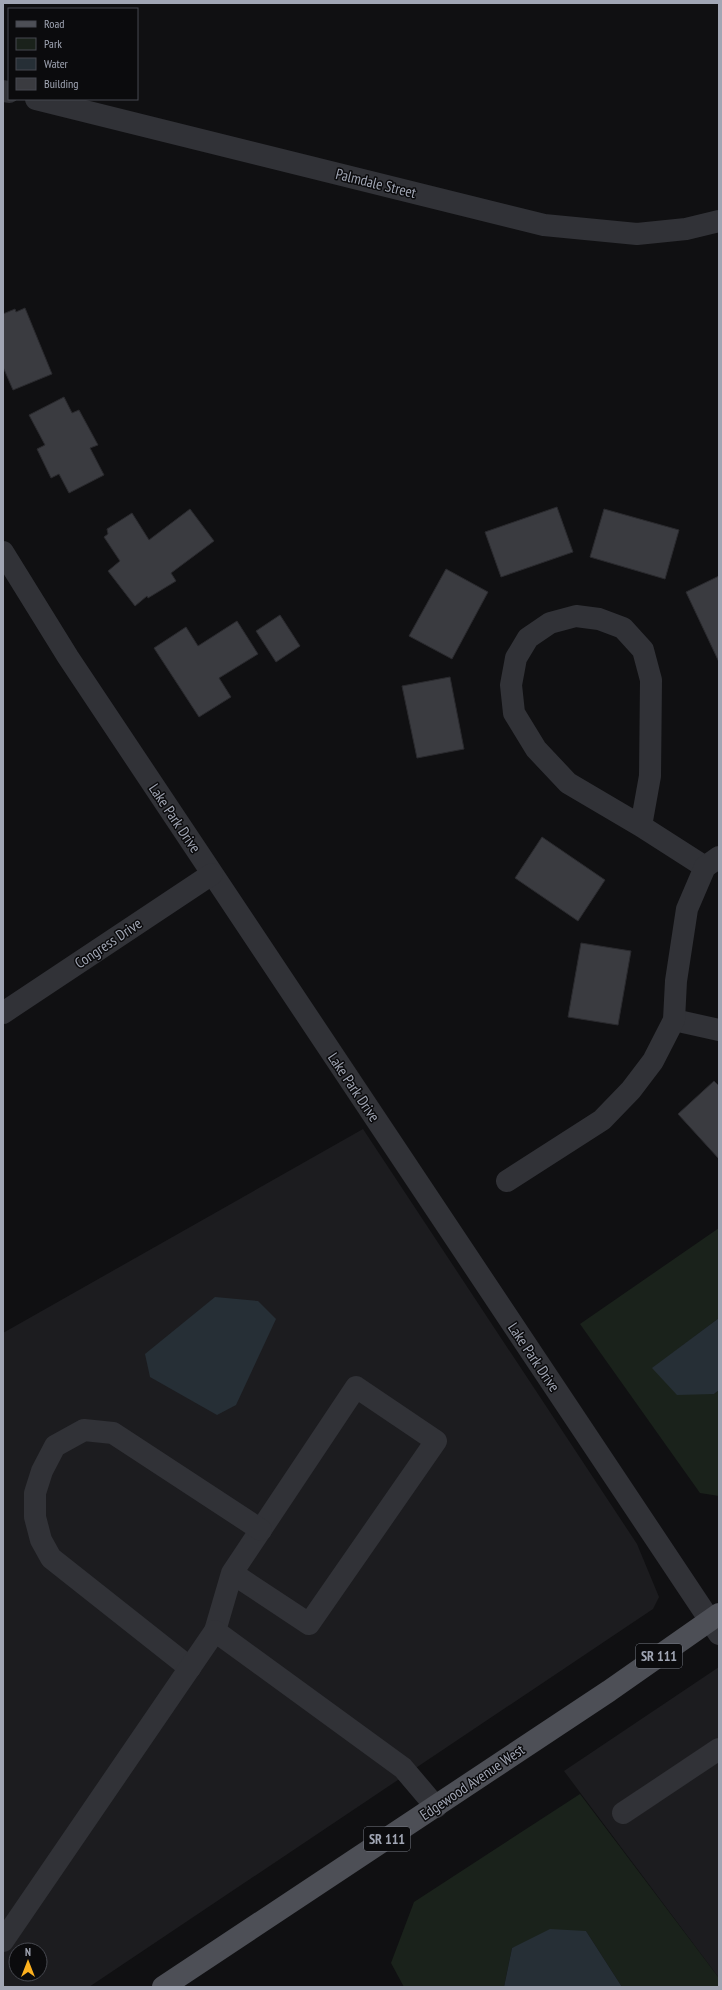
<svg xmlns="http://www.w3.org/2000/svg" width="722" height="1990" viewBox="0 0 722 1990" font-family="'PT Sans Narrow',sans-serif">
<rect width="100%" height="100%" fill="#101012"/>
<!-- built -->
<g fill="#1c1c1f" fill-rule="evenodd">
<path d="M363,1129L637,1544L659,1597L653,1609L89,1987H3V1333ZM16,1950H40V1974H16Z"/>
<path d="M719,1667V1978L564,1771Z"/>
</g>
<!-- green -->
<g fill="#1a221b">
<path d="M719,1228V1318L653,1368L714,1394L719,1390V1496L700,1493L580,1324Z"/>
<path d="M580,1794L719,1978V1987H622L586,1931L512,1948L504,1987H404L391,1963L414,1902Z"/>
</g>
<!-- water -->
<g fill="#262f36">
<path d="M215,1297L258,1301L276,1319L236,1405L217,1415L150,1377L145,1354Z"/>
<path d="M719,1318V1390L714,1394L677,1395L652,1368Z"/>
<path d="M550,1929L586,1931L622,1987H504L512,1948Z"/>
</g>
<!-- building -->
<g fill="#3a3b40" stroke="#2a2a2e">
<path d="M25,308L52,374L13,390L3,367V314L15,309L16,312Z"/>
<path d="M64,397L72,413L79,410L98,445L90,448L104,475L69,493L59,474L51,478L37,449L45,445L29,415Z"/>
<path d="M557,507L573,552L501,577L485,532Z"/>
<path d="M190,509L214,541L171,573L176,581L148,598L147,596L135,606L108,571L120,561L104,537L108,534L107,529L132,513L149,540Z"/>
<path d="M604,509L679,530L665,579L590,557Z"/>
<path d="M446,569L488,592L452,659L409,636Z"/>
<path d="M719,576V662L686,592Z"/>
<path d="M280,615L300,646L276,662L256,631Z"/>
<path d="M237,621L258,654L219,678L231,697L199,717L154,648L186,627L198,646Z"/>
<path d="M450,677L464,749L417,758L402,686Z"/>
<path d="M542,837L605,880L578,921L515,878Z"/>
<path d="M581,943L631,951L618,1025L568,1017Z"/>
<path d="M714,1081L719,1086V1159L678,1114Z"/>
</g>
<g fill="none" stroke-linecap="round" stroke-linejoin="round">
<!-- minor -->
<g stroke="#313237" stroke-width="22">
<path d="M3,91L9,92"/>
<path d="M36,99L544,225L637,234L686,229L719,221"/>
<path d="M3,552L68,657L719,1634"/>
<path d="M641,826L650,776L651,680L643,650L623,628L599,619L576,616L550,623L528,638L516,658L511,685L514,713L536,749L568,783L641,826L705,867"/>
<path d="M3,1013L212,874"/>
<path d="M674,1020L719,1030"/>
<path d="M507,1181L602,1120L631,1090L653,1061L674,1020L676,981L687,909L705,867L719,857"/>
<path d="M215,1631L232,1573L356,1387L436,1441L309,1624L232,1573"/>
<path d="M190,1668L51,1558L41,1540L35,1517V1493L42,1471L55,1446L84,1430L113,1433L261,1530"/>
<path d="M623,1813L719,1749"/>
<path d="M3,1941L215,1631L403,1768L436,1807"/>
</g>
<!-- major -->
<path stroke="#4d4f56" stroke-width="22" d="M163,1987L609,1691L719,1614"/>
</g>
<g text-anchor="middle" dominant-baseline="central" stroke-width="3" stroke-linejoin="round" paint-order="stroke">
<!-- shield labels -->
<g fill="#0b0b0d" stroke="#747882" stroke-width="1">
<rect x="636" y="1644" width="46" height="24" rx="3"/>
<rect x="364" y="1827" width="46" height="24" rx="3"/>
</g>
<g font-size="14" font-weight="bold" fill="#a1a6b4">
<text x="659" y="1656">SR 111</text>
<text x="387" y="1839">SR 111</text>
</g>
<!-- street labels -->
<g font-size="15" fill="#a1a6b4" stroke="#0b0b0d">
<text transform="translate(376 183) rotate(14)">Palmdale Street</text>
<text transform="translate(175 818) rotate(56)">Lake Park Drive</text>
<text transform="translate(108 943) rotate(-34)">Congress Drive</text>
<text transform="translate(354 1087) rotate(56)">Lake Park Drive</text>
<text transform="translate(534 1357) rotate(56)">Lake Park Drive</text>
<text transform="translate(472 1782) rotate(-34)">Edgewood Avenue West</text>
</g>
</g>
<!-- border -->
<rect width="722" height="1990" fill="none" stroke="#a1a6b4" stroke-width="8"/>
<!-- legend -->
<rect x="8" y="8" width="130" height="92" fill="#0b0b0d" stroke="#474950"/>
<rect x="16" y="21" width="20" height="6" fill="#4d4f56" stroke="#474950"/>
<text x="44" y="28" font-size="12" fill="#a1a6b4">Road</text>
<rect x="16" y="38" width="20" height="12" fill="#1a221b" stroke="#474950"/>
<text x="44" y="48" font-size="12" fill="#a1a6b4">Park</text>
<rect x="16" y="58" width="20" height="12" fill="#262f36" stroke="#474950"/>
<text x="44" y="68" font-size="12" fill="#a1a6b4">Water</text>
<rect x="16" y="78" width="20" height="12" fill="#3a3b40" stroke="#474950"/>
<text x="44" y="88" font-size="12" fill="#a1a6b4">Building</text>
<!-- north arrow -->
<g transform="translate(28 1962)"><circle r="19" fill="#0b0b0d" stroke="#474950"/>
<path d="M0-3L7 15L0 10L-7 15Z" fill="#fcb01e"/>
<text y="-6" font-size="11" font-weight="bold" text-anchor="middle" fill="#a1a6b4">N</text>
</g>
</svg>
